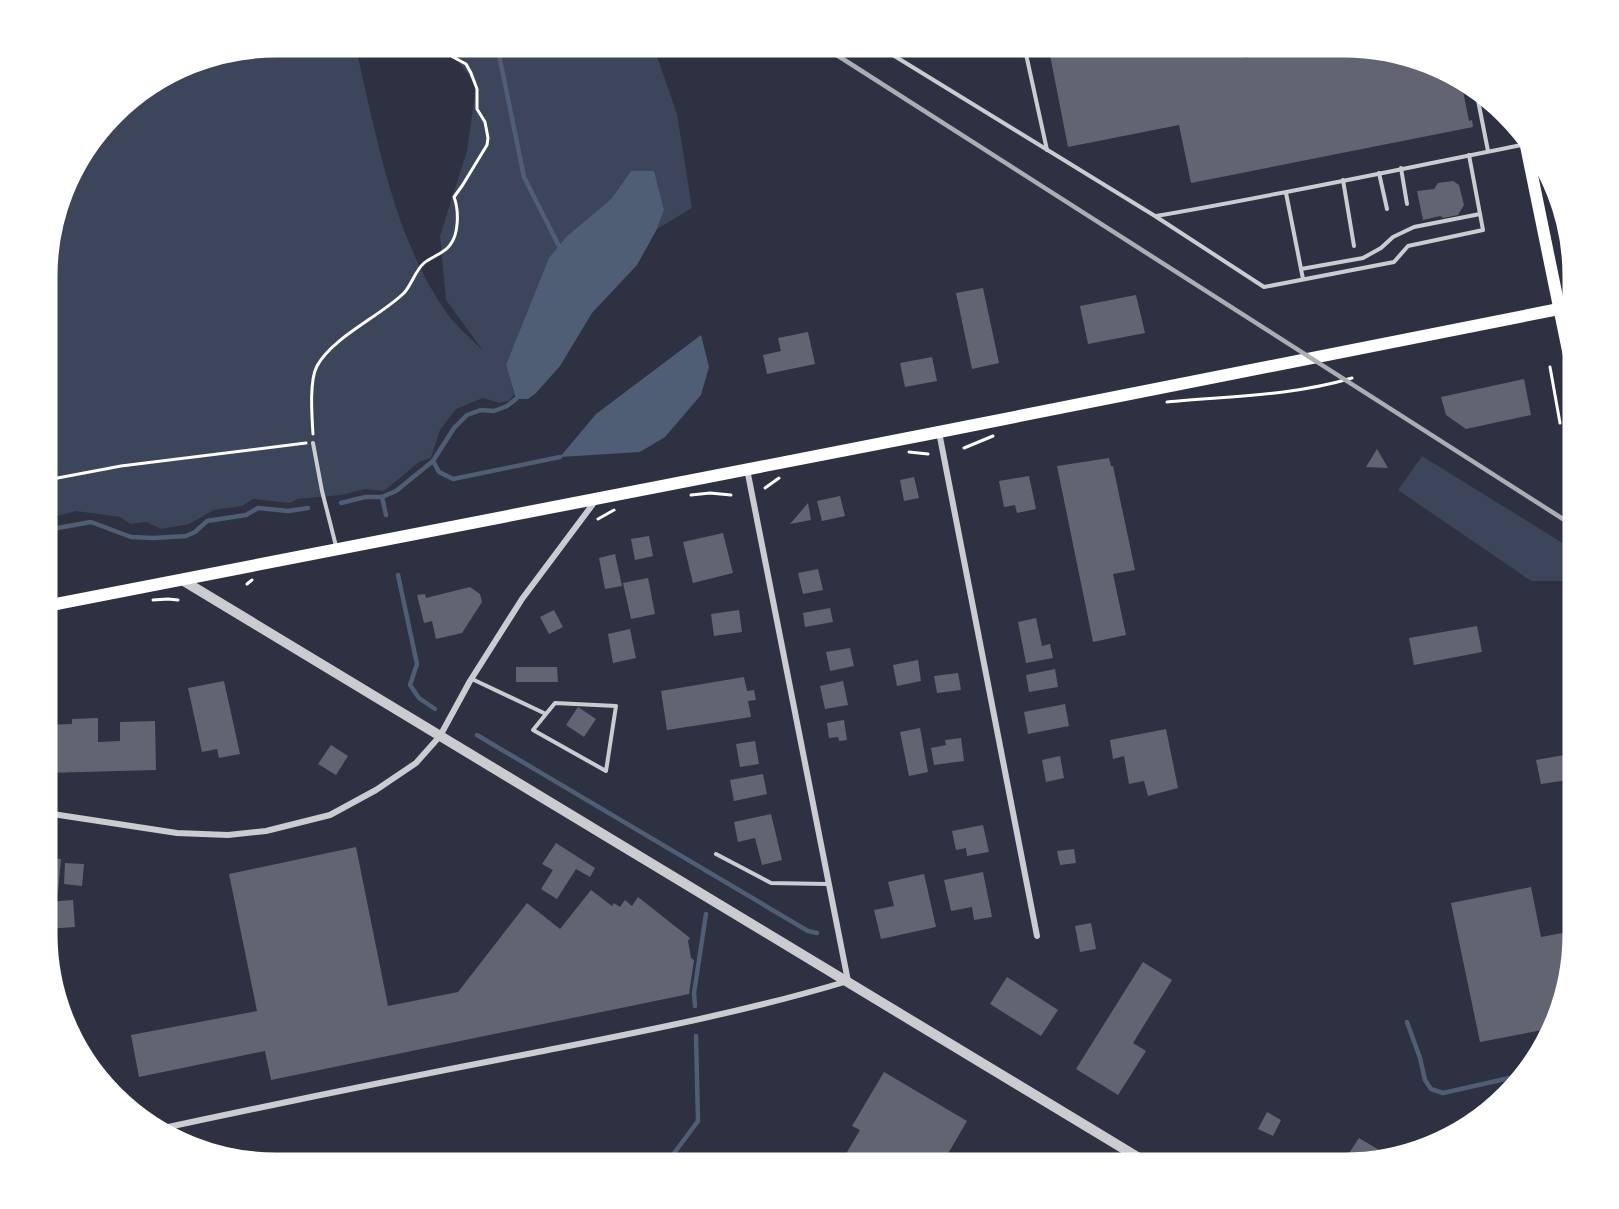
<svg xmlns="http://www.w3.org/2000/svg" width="1619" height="1209" viewBox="0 0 1619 1209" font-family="'Roboto Serif',serif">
<rect width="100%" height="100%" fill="#2d3142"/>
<!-- green -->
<g fill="#3c4559">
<path d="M275,45H346L357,53C377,139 395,239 446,312C456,326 472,339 484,352L446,300L440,236L467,151L476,86L447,45H653L677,114L692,208L657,229L664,210L631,171L611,199L567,236L506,365L514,394L509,401L499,403L483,398L456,409L440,430L431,458L419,462L384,491L365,489L341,495L297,499L290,503L253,499L242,506L214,510L189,524L161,529L147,522L130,524L120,517L76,511L46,519L47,245L76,160L124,102L201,57Z"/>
<path d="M1422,456L1574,550V581H1531L1398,490Z"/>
</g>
<!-- water -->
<g fill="#4f5d75">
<path d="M631,171H654L664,210L657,229L637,265L592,313L560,366L536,393L528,399H516L506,365L549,258L567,236L611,199Z"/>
<path d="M701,335L709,367L701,395L665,437L640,452L560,457L596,414Z"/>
</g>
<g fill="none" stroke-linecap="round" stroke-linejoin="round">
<!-- stream -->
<g stroke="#4f5d75" stroke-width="4.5">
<path d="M497,45L524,177L559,246"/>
<path d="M433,461L439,472L453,479L560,457"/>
<path d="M382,497L386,515"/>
<path d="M341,503L365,497H382L396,491L433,461L454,428L467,415L481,410L494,411L507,406L516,399"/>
<path d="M46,530L91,522L131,537L154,538L186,536L195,532L207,521L246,515L258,508L288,511L308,508"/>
<path d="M398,575L417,664L410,685L419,698L435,709"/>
<path d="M477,735L808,931L817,933"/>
<path d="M695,1006L694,993L706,914"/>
<path d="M1407,1022L1420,1058L1425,1080L1431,1089L1443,1093L1523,1075"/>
<path d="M666,1164L698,1121L696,1036"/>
</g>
</g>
<!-- building -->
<g fill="#626471">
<path d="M1048,45H1242L1245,58L1303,45H1359L1432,62L1461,81L1469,121L1472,120L1473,127L1191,183L1179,125L1068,147Z"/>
<path d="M1453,181L1459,185L1464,205L1458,215L1444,218L1440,216L1423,220L1417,191L1434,189L1438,183Z"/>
<path d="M983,288L999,363L972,369L956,293Z"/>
<path d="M1136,295L1145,333L1088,344L1080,306Z"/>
<path d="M808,332L815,364L767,374L763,355L781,351L778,338Z"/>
<path d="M932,357L937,381L905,387L900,363Z"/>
<path d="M1524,379L1531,415L1466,429L1446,415L1441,397Z"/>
<path d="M1377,449L1388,468L1366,467Z"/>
<path d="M1109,458L1111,466H1113L1135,570L1113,574L1126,635L1093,642L1057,466Z"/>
<path d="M1029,476L1036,509L1017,513L1015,505L1004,507L999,481Z"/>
<path d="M914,477L919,498L904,501L900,480Z"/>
<path d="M840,496L845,516L822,521L817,501Z"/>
<path d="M808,503L811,520L790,524Z"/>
<path d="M723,533L733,573L693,583L683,542Z"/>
<path d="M649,536L653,556L635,560L631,539Z"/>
<path d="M615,554L622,586L605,589L599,558Z"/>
<path d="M818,569L823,590L803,594L798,573Z"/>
<path d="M648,578L655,614L631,619L623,583Z"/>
<path d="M470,587L480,594L482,602L462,633L436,639L432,621L424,623L417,595L425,594L426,598Z"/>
<path d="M830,608L833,622L805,627L803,613Z"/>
<path d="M554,610L563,627L549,634L540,617Z"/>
<path d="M739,610L742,632L714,636L711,614Z"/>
<path d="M1036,618L1042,646L1050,644L1053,658L1026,663L1018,622Z"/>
<path d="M1477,626L1482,652L1414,665L1409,638Z"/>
<path d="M630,629L636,658L613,663L608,634Z"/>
<path d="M850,648L854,666L830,671L826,652Z"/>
<path d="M918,660L921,681L897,686L893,665Z"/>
<path d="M516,667H557L558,682H516Z"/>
<path d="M1055,669L1058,687L1029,692L1026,675Z"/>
<path d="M958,673L961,690L937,693L934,676Z"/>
<path d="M744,677L747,691L754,690L756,700L748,701L751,717L667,730L661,691Z"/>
<path d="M224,681L240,754L219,758L217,749L202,752L188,688Z"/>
<path d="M843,681L848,705L825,709L820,686Z"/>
<path d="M1065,704L1069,726L1028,734L1024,712Z"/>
<path d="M578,707L596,719L584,737L566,725Z"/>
<path d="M98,718V742L120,741V722L155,721L156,770L46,773V725L72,724V719Z"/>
<path d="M844,720L847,740L839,741L838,737L829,738L827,723Z"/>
<path d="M920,728L928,772L909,776L900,732Z"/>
<path d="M1166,729L1178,788L1148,796L1144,781L1129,784L1124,756L1113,759L1110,740Z"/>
<path d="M961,738L964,761L934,765L931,748L946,745L945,740Z"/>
<path d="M755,741L759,764L740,767L736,744Z"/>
<path d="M331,745L348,756L336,775L318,764Z"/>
<path d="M1574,750V762L1570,763L1567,752Z"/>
<path d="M1564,755L1568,780L1541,784L1536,760Z"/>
<path d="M1060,756L1064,778L1046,782L1042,760Z"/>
<path d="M763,774L767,794L734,801L730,780Z"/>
<path d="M1574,806V818L1566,819L1564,808Z"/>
<path d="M771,814L782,860L762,865L755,838L738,842L734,822Z"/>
<path d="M983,825L989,852L967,856L966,848L956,850L952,831Z"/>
<path d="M556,843L595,868L590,877L576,869L557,899L541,889L553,870L542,864Z"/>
<path d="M356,847L388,1006L458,992L527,903L560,929L591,890L612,906L614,903L620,907L625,900L632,906L638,897L690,938L688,941L691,958L694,960L689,994L271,1080L265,1051L139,1077L131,1035L257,1011L229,874Z"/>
<path d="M1074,849L1076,863L1060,865L1057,851Z"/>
<path d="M46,858L61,859L58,892L46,891Z"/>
<path d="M65,863L84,864L82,886L64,884Z"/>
<path d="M983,872L992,917L974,920L972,907L951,911L944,880Z"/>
<path d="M924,874L936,927L881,939L874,910L894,906L888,882Z"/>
<path d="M1531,887L1541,937L1573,931V949L1556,1022L1553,1028L1480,1042L1451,903Z"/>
<path d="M73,900L75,927L46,929V902Z"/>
<path d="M1091,923L1096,949L1080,952L1075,926Z"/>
<path d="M1143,962L1172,980L1133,1043L1146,1051L1118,1095L1076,1069Z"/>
<path d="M1007,977L1058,1010L1041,1036L990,1004Z"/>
<path d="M884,1072L967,1121L942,1164H840L860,1130L852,1126Z"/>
<path d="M1267,1112L1281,1120L1273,1136L1258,1129Z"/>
<path d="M1359,1138L1386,1154L1342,1164Z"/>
<path d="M335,1158L336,1164H307V1162Z"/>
</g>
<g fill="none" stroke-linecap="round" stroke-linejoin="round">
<!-- path -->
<g stroke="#fff" stroke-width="3">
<path d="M1550,367L1560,423"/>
<path d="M1167,402C1229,396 1292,396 1352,378"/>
<path d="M313,434C312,417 309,381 317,366C333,337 379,317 404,293C412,284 415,271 424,263C431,257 445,253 450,245C459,234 459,210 454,197L462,186L487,145L488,138L485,122L477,109V89L471,73L466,64L453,57L448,51L451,47L449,45"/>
<path d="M964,448L993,436"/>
<path d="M909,452L928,454"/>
<path d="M1568,454L1574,469"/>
<path d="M47,480L121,466L306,443"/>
<path d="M765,488L779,478"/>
<path d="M691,495L710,493L731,495"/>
<path d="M598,519L614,510"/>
<path d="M247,584L252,580"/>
<path d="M153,600L168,599L178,600"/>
</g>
<!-- service -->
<g stroke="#caccd0" stroke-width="4">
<path d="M882,45L883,49L1155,216L1264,287L1394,262L1408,246L1483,230L1469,155"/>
<path d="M1024,45L1047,150"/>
<path d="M1476,90L1488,151"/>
<path d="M1401,168L1407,204"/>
<path d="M1379,173L1387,209"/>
<path d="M1343,180L1354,246"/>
<path d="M1286,193L1303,279"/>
<path d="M1156,216C1279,195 1400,169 1522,145"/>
<path d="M1301,269L1363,258L1381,248L1393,237L1414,227L1480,214"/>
<path d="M313,443L322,491L336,546"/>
<path d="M472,679L546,714L533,730L606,771L616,706L555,703L546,714"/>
<path d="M716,854L771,883L827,884"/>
</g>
<!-- minor -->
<g stroke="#caccd0" stroke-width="6">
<path d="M939,432L1037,936"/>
<path d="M46,813L177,833L228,835L266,831L330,815L376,790L416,763L440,736L470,681L522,599L596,500"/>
<path d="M159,1129C284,1102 408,1077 533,1053C639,1032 745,1012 848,981L747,469"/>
</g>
<!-- tertiary -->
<path stroke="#caccd0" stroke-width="10" d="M182,580L1149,1164"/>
<!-- secondary -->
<path stroke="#fff" stroke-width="12" d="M1525,141L1574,380"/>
<!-- primary -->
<path stroke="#fff" stroke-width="12" d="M46,606L939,432L1574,306"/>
<!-- rail -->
<path stroke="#abadb3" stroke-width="4.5" d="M821,45L1574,526"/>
</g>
<!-- crop -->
<path d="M0 0H1619V1209H0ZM276 56H1344A220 220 0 0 1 1564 276V934A220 220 0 0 1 1344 1154H276A220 220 0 0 1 56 934V276A220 220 0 0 1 276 56Z" fill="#fff" fill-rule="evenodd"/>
<path fill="none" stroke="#fff" stroke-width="3" d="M276 56H1344A220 220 0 0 1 1564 276V934A220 220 0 0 1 1344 1154H276A220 220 0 0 1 56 934V276A220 220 0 0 1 276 56Z"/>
</svg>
